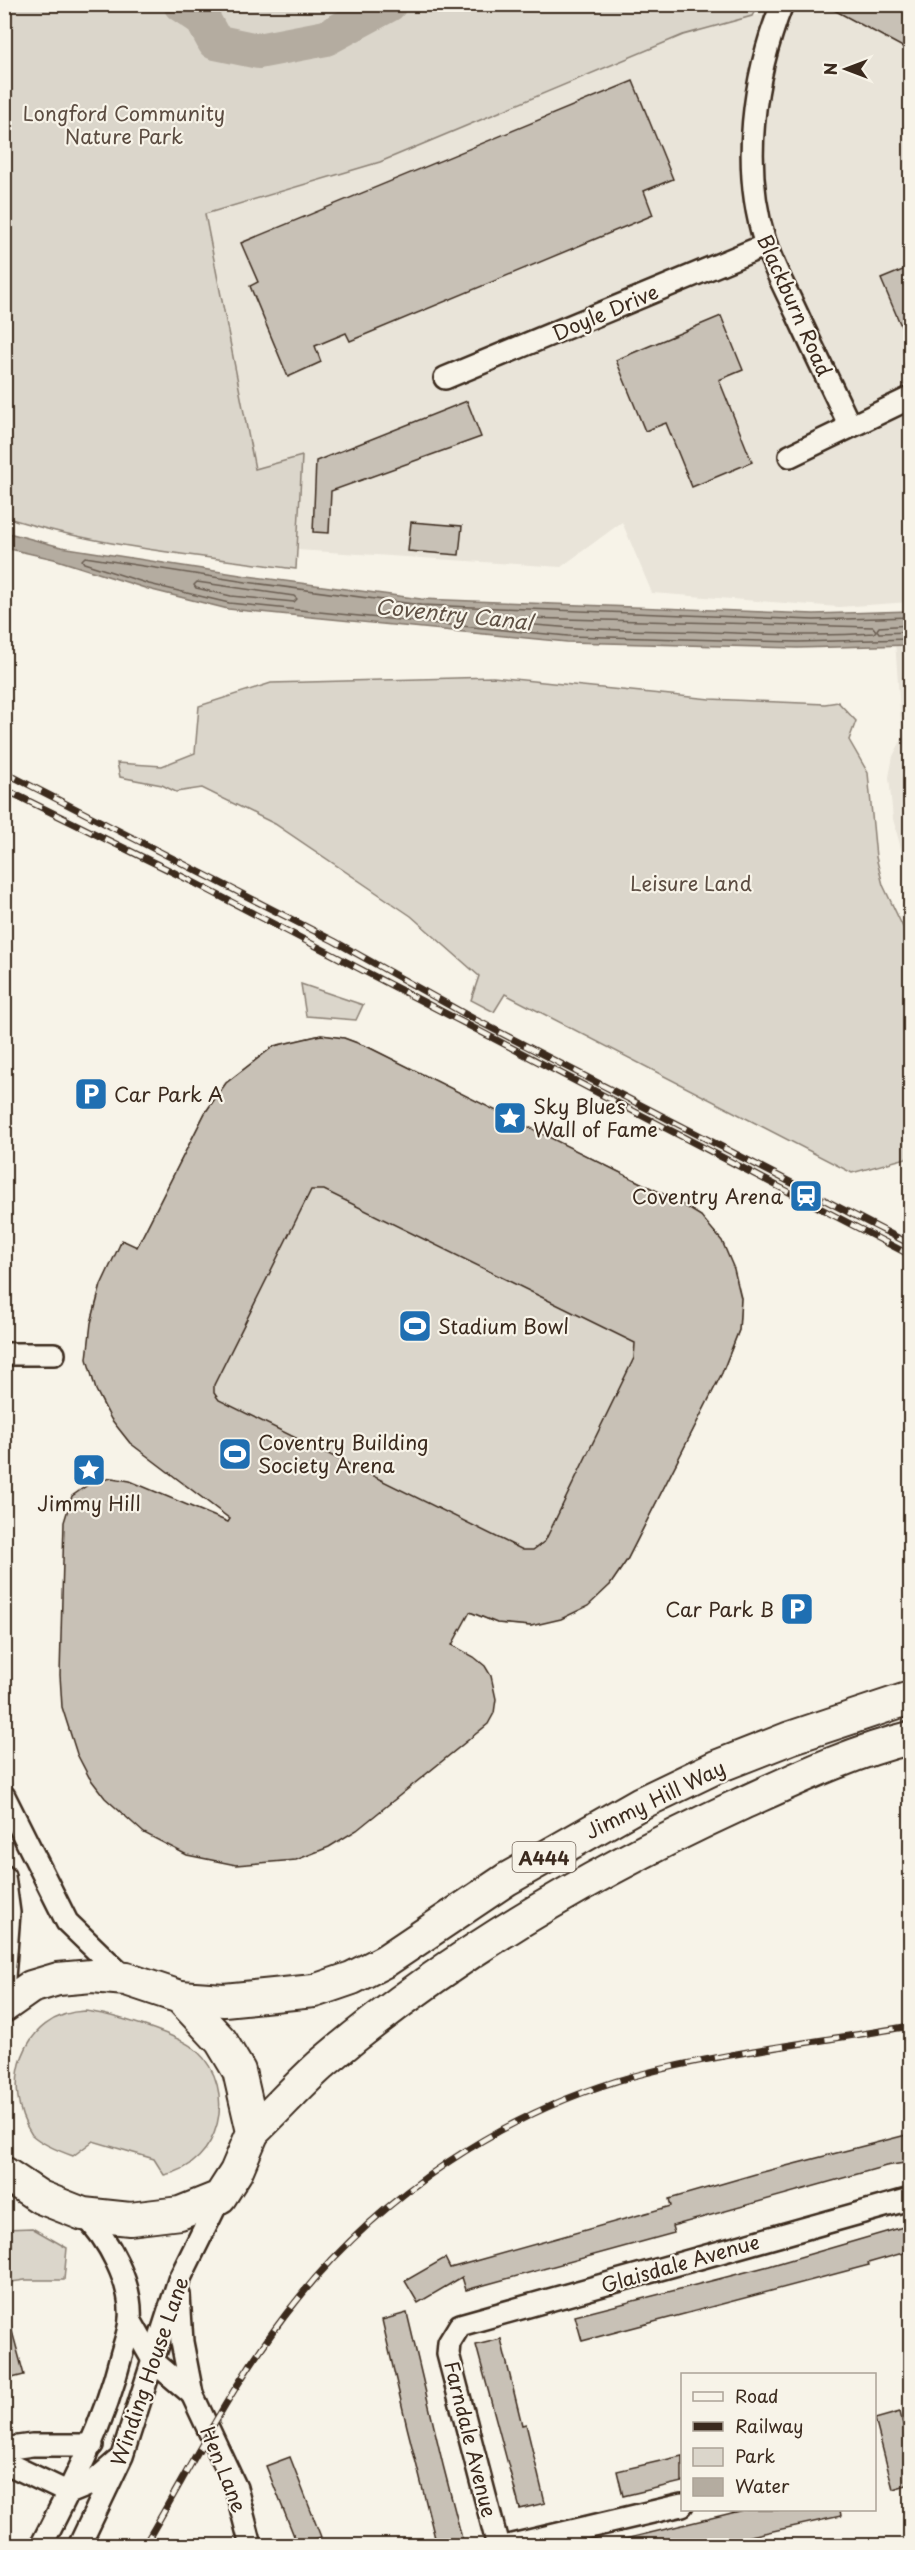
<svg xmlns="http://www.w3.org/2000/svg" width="915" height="2550" viewBox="0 0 915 2550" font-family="'Playpen Sans',sans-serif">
<rect width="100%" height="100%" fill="#f7f3e8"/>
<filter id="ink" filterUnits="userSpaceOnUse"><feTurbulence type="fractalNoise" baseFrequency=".0167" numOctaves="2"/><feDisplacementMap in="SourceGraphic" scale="12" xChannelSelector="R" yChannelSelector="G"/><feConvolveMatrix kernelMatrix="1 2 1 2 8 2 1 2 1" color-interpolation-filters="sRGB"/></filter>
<g filter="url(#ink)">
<!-- built -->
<g fill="#e9e4d9">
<path d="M813,5H910V602L839,607L652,593L622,522L561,567L298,550L302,456L255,470L205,214L380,162L683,35L752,16Z"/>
<path d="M910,626V882L893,819L889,777L893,756L902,739L894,627Z"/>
</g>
<!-- green -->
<g fill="#dbd6cb" stroke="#8b8074" stroke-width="1.5">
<path d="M4,5L5,4L758,5L752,16L683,35L380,162L205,214L255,469L302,456L296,569C198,556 99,547 5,517Z"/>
<path d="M493,677L710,699L825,704L838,702L856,721L849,740L868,773L876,857L883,885L910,942V1157L852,1173L505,994L494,1012L471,1000L479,976L411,916L275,824L202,788L176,792L162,785L120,777L117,763L162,766L195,753L199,706L271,683Z"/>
<path d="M301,984L363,1005L356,1020L306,1016Z"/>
<path d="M321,1035L344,1038L368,1047L675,1200L701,1216L741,1298L739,1330L722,1373L627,1560L610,1585L531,1626L497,1623L470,1612L130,1443C83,1385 81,1355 101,1285L128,1281L137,1247L205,1113L226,1083L274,1046Z"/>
<path d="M85,2011C111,2014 179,2034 197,2051C238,2089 221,2165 164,2175L154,2159L93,2141L73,2156C59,2151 43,2145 32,2135C0,2088 21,2013 85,2011Z"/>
<path d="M32,2228L67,2248L64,2280H25L5,2283V2229Z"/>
</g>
<!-- water -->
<path fill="#b4aca0" stroke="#84786c" stroke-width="1.5" d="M5,532L61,547L247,576L421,599L814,614L910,611V645L798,648L567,642L228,609L148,589L54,559L5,548Z"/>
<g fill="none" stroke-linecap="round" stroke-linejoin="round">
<!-- shore -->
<g stroke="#6b5e52" stroke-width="1.5">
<path d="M197,582L294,596L297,599L294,602L231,596L196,588L194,585Z"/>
<path d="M910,617L814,620L421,605L246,582L85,557L82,560L84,563L149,584L229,603L419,622L568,636L798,642L910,639"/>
<path d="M524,618L873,627L876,631L874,633C819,637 764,634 710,632C648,631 585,630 523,624L521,621Z"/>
<path d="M910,625L879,627L877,630L879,633L910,632"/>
</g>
<!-- river -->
<path stroke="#b4aca0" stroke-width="36" d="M181,4L202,18L215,42L258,51L326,38L389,4"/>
</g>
<!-- building -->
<g fill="#c8c1b6" stroke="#3b2a1e" stroke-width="1.5" fill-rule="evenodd">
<path d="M823,4H910V51Z"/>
<path d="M633,81L673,179L644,191L653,215L350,341L346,333L315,346L321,362L288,377L250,286L258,282L241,243Z"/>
<path d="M910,267V347L881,279Z"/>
<path d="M721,316L743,370L719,380L752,462L692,487L666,423L645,431L616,360Z"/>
<path d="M467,401L481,437L331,491L329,533L313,532L316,461Z"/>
<path d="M411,522L462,526L459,555L408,551Z"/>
<path d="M321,1035L344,1038L368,1047L675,1200L701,1216L722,1241L734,1269L741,1298L739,1330L722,1373L627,1560L610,1585L588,1606L561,1619L531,1626L497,1623L470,1612L452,1645L474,1657L485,1666L491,1676L496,1699L494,1713L488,1724L357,1830L329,1847L296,1860L236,1865L187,1855L144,1833L105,1798L89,1777L77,1754L62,1707L60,1675L64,1522L72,1496L92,1482L112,1478L130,1481L228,1522L230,1519L130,1443L111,1419L96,1390L87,1359L91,1323L101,1285L122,1240L137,1247L205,1113L226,1083L274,1046ZM311,1190H324L635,1343L634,1358L545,1541L533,1550H523L219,1400L214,1393V1385Z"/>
<path d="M910,2134V2162L886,2166L672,2226L674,2233L466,2290L462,2277L418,2303L405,2281L445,2258L450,2268L671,2206L669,2199L759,2173Z"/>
<path d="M910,2225V2251L868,2263L869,2265L582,2341L575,2316L769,2266Z"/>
<path d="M407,2313L443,2465L464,2546H437L407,2427L382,2320Z"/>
<path d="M9,2320L24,2375L4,2380V2321Z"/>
<path d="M501,2339L522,2425L526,2424L545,2503L520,2509L476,2345Z"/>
<path d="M900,2412L910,2453V2484L893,2489L875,2419Z"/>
<path d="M682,2456V2482L623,2496L617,2471Z"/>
<path d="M290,2457L321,2537L298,2546L266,2466Z"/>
<path d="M744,2510H840L841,2516L705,2546H622L621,2540Z"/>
</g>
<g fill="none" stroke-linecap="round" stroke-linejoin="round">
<defs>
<g id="minor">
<path d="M782,4C753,78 741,166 765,242C773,267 786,290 797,314C814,351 832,388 850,426"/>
<path d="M445,378L766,245"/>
<path d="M790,456L910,398"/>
<path d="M4,1354H54"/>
<path d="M4,1796L67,1922L126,1979"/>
<path d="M4,1876L9,1913L4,1978"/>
<path d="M179,2295L182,2342L192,2394L236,2488L251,2546"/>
<path d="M130,2320L154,2362L192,2394"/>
<path d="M4,2449L32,2445H92"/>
<path d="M4,2462L69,2493L91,2484L116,2462"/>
<path d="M41,2546C73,2484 104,2424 121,2356C124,2345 129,2332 130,2320C133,2284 108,2238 83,2214"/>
<path d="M79,2546L122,2456L179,2280L220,2197"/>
<path d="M498,2546L448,2354L449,2343L460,2325L910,2199"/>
<path d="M508,2546L682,2505"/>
</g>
<g id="highway">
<path d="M180,1997L224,2000L314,1991L352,1978L385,1961L507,1879L641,1803L716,1767L790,1738L910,1698"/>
<path d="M4,2006L31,1987L58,1979L92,1976L126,1979L180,1997L221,2041L239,2071L253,2132L236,2172L220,2197L180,2213L130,2219L83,2214L40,2197L4,2173"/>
<path d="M253,2132C277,2109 299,2084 324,2062C449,1956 593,1872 741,1804C796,1779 852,1752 910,1738"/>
</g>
</defs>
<!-- minor casing -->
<use href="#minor" stroke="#3b2a1e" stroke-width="26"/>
<!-- highway casing -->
<use href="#highway" stroke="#3b2a1e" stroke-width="36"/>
<!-- minor -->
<use href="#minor" stroke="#f7f3e8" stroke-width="21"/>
<!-- highway -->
<use href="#highway" stroke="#f7f3e8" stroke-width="32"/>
<defs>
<g id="rail">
<path d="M4,772L334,941L474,1019L910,1244"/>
<path d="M4,789L191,881L910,1255"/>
<path d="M144,2546C193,2463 237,2374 298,2299C382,2194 504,2112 634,2076C724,2052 819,2042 910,2026"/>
</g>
</defs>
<!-- rail casing -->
<use href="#rail" stroke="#3b2a1e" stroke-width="7"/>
<!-- rail -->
<use href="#rail" stroke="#f7f3e8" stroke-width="4.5" stroke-dasharray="14" stroke-linecap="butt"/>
</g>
</g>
<!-- icons -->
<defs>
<symbol id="parking-square" viewBox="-11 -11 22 22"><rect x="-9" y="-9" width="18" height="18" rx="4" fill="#1f6fb2" stroke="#f7f3e8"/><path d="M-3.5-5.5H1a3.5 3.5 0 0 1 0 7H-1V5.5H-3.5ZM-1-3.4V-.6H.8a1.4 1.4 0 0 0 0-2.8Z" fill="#fff"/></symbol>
<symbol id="sight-square" viewBox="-11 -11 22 22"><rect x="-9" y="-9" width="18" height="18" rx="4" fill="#1f6fb2" stroke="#f7f3e8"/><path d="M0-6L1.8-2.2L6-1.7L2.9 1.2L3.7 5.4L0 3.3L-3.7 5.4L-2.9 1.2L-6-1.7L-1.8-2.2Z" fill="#fff"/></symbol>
<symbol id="station-square" viewBox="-11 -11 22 22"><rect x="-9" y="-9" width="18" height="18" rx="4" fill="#1f6fb2" stroke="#f7f3e8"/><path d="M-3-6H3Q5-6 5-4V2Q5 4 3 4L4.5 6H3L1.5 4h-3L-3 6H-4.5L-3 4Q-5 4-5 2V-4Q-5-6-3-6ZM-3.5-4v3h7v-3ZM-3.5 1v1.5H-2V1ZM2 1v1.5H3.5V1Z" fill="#fff"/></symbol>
<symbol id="stadium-square" viewBox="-11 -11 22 22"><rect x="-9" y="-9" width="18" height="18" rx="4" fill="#1f6fb2" stroke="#f7f3e8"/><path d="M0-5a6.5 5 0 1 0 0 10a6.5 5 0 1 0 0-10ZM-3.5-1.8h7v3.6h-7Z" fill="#fff"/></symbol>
</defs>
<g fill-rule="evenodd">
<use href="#parking-square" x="72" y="1075" width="38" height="38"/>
<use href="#sight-square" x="491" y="1099" width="38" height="38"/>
<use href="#station-square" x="787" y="1177" width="38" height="38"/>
<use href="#stadium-square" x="396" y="1307" width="38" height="38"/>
<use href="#stadium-square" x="216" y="1435" width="38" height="38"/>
<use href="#sight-square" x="70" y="1451" width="38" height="38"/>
<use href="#parking-square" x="778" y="1590" width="38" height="38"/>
</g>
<g text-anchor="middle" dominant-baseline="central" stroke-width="4.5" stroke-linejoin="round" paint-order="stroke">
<!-- shield labels -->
<rect fill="#f7f3e8" stroke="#73665b" stroke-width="1.5" x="512.5" y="1842" width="63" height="30" rx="4.5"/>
<g font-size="18" font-weight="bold" fill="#3b2a1e">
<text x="544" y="1857">A444</text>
</g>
<!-- park labels -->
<g font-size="20" fill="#5b4c41" stroke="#f7f3e8">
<text x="124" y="113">Longford Community<tspan x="124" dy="23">Nature Park</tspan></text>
<text x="691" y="883">Leisure Land</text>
</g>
<!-- street labels -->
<g font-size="20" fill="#3b2a1e" stroke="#f7f3e8">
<text transform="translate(795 305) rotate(66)">Blackburn Road</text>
<text transform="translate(605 312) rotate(-23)">Doyle Drive</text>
<text transform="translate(655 1799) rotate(-26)">Jimmy Hill Way</text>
<text transform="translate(680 2263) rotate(-16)">Glaisdale Avenue</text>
<text transform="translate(149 2371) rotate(-71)">Winding House Lane</text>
<text transform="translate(471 2439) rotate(76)">Farndale Avenue</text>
<text transform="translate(224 2469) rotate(68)">Hen Lane</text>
</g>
<!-- poi labels -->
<g font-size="20" fill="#3b2a1e" stroke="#f7f3e8" text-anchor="start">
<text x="114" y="1094">Car Park A</text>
<text x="533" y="1106">Sky Blues<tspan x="533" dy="23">Wall of Fame</tspan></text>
<text x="783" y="1196" text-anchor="end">Coventry Arena</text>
<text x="438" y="1326">Stadium Bowl</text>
<text x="258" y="1442">Coventry Building<tspan x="258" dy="23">Society Arena</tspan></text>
<text x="89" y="1503" text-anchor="middle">Jimmy Hill</text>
<text x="774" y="1609" text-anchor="end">Car Park B</text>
</g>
<!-- water labels -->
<g font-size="21" font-style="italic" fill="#5f5145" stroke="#f7f3e8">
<text transform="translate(454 613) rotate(6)">Coventry Canal</text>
</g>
</g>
<!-- margin -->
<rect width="915" height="2550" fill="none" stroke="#f7f3e8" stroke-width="24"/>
<rect x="12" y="12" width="891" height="2526" fill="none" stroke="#3b2a1e" stroke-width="2" filter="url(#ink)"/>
<!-- legend -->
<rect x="681" y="2373" width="195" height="138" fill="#f7f3e8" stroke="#aca397" stroke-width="1.5"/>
<rect x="693" y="2392" width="30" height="9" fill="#f7f3e8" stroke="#aca397" stroke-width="1.5"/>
<text x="735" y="2403" font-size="18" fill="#3b2a1e">Road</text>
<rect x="693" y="2422" width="30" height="9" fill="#3b2a1e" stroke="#aca397" stroke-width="1.5"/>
<text x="735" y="2433" font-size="18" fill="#3b2a1e">Railway</text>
<rect x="693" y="2448" width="30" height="18" fill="#dbd6cb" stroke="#aca397" stroke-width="1.5"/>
<text x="735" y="2463" font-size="18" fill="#3b2a1e">Park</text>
<rect x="693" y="2478" width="30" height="18" fill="#b4aca0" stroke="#aca397" stroke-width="1.5"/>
<text x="735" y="2493" font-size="18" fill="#3b2a1e">Water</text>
<!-- north arrow -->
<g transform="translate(846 69) rotate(270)" stroke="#f7f3e8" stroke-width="4.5" paint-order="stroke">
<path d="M0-4.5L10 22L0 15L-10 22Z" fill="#3b2a1e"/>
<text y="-9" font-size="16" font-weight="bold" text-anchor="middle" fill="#3b2a1e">N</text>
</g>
</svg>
